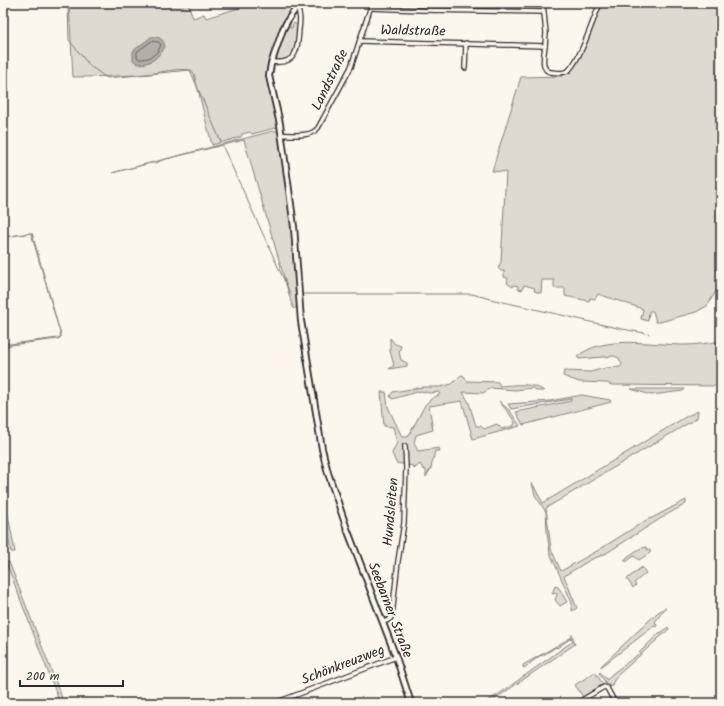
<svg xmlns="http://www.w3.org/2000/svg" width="724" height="706" viewBox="0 0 724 706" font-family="Kalam,sans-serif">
<rect width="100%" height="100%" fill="#fbf7ec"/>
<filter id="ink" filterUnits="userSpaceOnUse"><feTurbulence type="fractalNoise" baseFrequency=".025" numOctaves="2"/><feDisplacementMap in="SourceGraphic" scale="8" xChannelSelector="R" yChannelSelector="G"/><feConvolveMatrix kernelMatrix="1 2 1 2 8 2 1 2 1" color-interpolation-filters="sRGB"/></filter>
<g filter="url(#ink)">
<!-- green -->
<g fill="#dddad0" stroke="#84827e">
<path d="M69,3H188L193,18L204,14L206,18L255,3H297L284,21L269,64L268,82L279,127L252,134L250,132L242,134L241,137L212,145L194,74L191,70C177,68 162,72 148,74C123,76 98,77 73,77Z"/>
<path d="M601,3H721V283L707,306L696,312L660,322H656L653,311H649L648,321L641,319L643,309L598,294L595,299L590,298L589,301L565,296V288H554V280H542L541,293L534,291L535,288L524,285L522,290L518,289V286L514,285L513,287L507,283L508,278L504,277V271H501L498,268L501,262L506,172L492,171L521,77L562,76L571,71Z"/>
<path d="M289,22H290V28H292L293,23L298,25C297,40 298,60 278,61L275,59Z"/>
<path d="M273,131H279L294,249L298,296L297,306L294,309L293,308L244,140L162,160L156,163H150L112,173Z"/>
<path d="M31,233L3,237L32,233L61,336V337L58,339L3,346L6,343L10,344L58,338L61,336Z"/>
<path d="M390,338L395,344L401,346L399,352L401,360L407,363V366L389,369L394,365L390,351Z"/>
<path d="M721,341V386L612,385L607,383L579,382L563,376L564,371L590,372L606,368L620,367L622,365L619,358L614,356L579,359L577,357C602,334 653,345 684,345C696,345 709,343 721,341Z"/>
<path d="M461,375L464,376L467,381L498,382L500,386C515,385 532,382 544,391H537L533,388L515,390L491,388L483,393L463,392L469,403L476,426H481L484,429L497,424L502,429L513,426L515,423C512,416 504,408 499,401L510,411L520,426L473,439L462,401L429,406L433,430L416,435L414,443L418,451L439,448L440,451H435L431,468L426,477V470L423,469L420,464L414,469L413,466L396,463L392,453L397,443L393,427L384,426L381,392H386L388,407L402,437H408L425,405L431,399L439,395L440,392L429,393L421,391L392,399L390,396L393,392L423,387H440L452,384Z"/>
<path d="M631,389H685L683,391L651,395Z"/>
<path d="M582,395L610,400L611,402L523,425L516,412L571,401V399L511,409L508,404L550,401Z"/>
<path d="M698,411L697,418L546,508L551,549L561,571L597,551L648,519L652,518L686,500V504L666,515L605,554L590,560L564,576L577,608L572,611V603L550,553L547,532L546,512L535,495L532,483L543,503L687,416Z"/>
<path d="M3,488L15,552H11L3,510Z"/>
<path d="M646,547L648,550H650V553L639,560L634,556L626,562L624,560L627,558V557L639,549Z"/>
<path d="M6,562H9L64,703H60Z"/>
<path d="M642,567L646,573L634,583L636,585L633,588L627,579Z"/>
<path d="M555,586L557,587V586C562,590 563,597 567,602L560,606L555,600L557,595L556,593L552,594Z"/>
<path d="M666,607L655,622L657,625L656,627L654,626L601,667V666L657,613Z"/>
<path d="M668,627L669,629L618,675L613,682L612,685L611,687L605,682L599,673L600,672L607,680L612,674L636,656L659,633L662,632Z"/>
<path d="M572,634L575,644L489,703H484L499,694L573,641L571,638L557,648L556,647L542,656L541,655L524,668L523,667V665L572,637Z"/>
<path d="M595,672L603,684L583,697L575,685Z"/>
</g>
<!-- water -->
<path fill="#b1afa7" stroke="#7b7a75" d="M151,37C159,36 164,39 165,47C156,59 153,63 138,64L133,60V51Z"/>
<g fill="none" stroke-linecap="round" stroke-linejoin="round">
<!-- shore -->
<path stroke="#61605d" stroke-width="1" d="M152,41L158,42L161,44C159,54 149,60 139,59L137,57V52Z"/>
<!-- stream -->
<g stroke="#7b7a75" stroke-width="1">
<path d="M68,3L69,40L90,66L107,78L190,70L221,142"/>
<path d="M223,147L291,295"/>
<path d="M302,294H472C495,301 519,305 543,311C577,318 611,328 645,333"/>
<path d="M648,333L649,334"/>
</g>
<defs>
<g id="minor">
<path d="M543,3L546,33L545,46"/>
<path d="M371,8L422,10L543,12"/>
<path d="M360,41L545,46C544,54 540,71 551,72C557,73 564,74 569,70C581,58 593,20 600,3"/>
<path d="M272,62C297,65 298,49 299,29C300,22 301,14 296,7"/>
<path d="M465,68L466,43"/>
<path d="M281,135C293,134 310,138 318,128L351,67L372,3"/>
<path d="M384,622L390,619L392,616L398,561L404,523L406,468L405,446"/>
<path d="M275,703L396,657"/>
<path d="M577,703L604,687L607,688L615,703"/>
</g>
<path id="major" d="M300,3L289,18L283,29L271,64L269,76L280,124L294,227L301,321L322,449L328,473L346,526L396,657L411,703"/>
</defs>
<!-- minor casing -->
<use href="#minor" stroke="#2b2b2b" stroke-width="6"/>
<!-- major casing -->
<use href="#major" stroke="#2b2b2b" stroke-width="8"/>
<!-- minor -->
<use href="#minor" stroke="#fbf7ec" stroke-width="3.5"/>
<!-- major -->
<use href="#major" stroke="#fbf7ec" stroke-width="4.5"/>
</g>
</g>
<g text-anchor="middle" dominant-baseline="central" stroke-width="4" stroke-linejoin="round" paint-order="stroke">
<!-- street labels -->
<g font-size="14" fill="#2b2b2b" stroke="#fbf7ec">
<text transform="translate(413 31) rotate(1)">Waldstraße</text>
<text transform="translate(330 80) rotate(-64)">Landstraße</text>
<text transform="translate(391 512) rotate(-85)">Hundsleiten</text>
<text transform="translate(390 610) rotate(69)">Seebarner Straße</text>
<text transform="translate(343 665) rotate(-21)">Schönkreuzweg</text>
</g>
</g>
<!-- margin -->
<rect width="724" height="706" fill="none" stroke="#fbf7ec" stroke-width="16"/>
<rect x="8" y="8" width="708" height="690" fill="none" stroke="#2b2b2b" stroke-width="1.5" filter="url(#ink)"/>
<!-- scale -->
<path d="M20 680v6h103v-6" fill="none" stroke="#2b2b2b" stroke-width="2"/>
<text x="26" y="680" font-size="12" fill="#2b2b2b" stroke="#fbf7ec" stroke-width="3" paint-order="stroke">200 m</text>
</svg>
